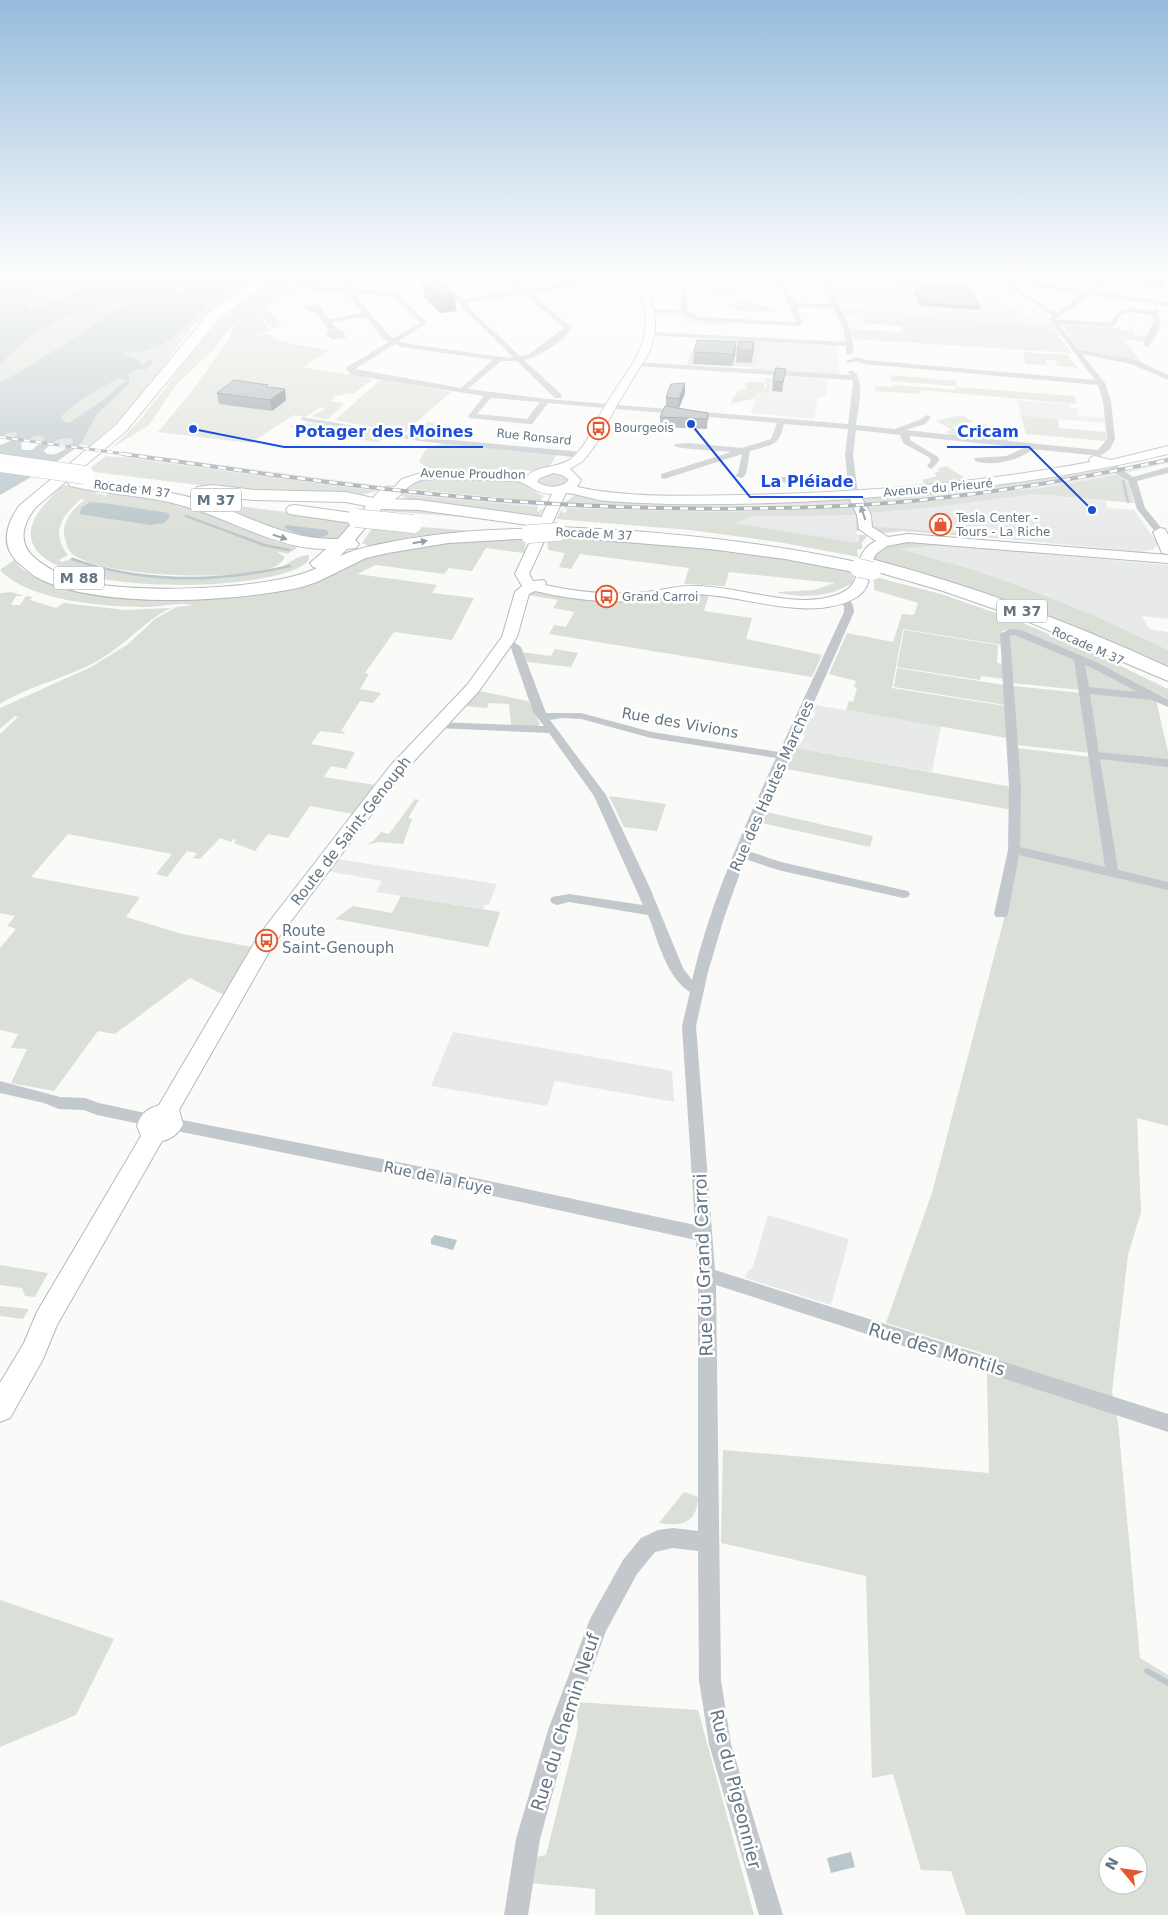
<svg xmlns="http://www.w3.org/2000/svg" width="1168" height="1915" viewBox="0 0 1168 1915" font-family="'DejaVu Sans',sans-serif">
<rect width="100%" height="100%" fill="#fafaf8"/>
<!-- built -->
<g fill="#e8e9e9">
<path d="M844,282H897L900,287H915L914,283L935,284L936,288H969L975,301L1001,302L1006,308H1020L1025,318L1047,319L1052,326L902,316L901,320L844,316L840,308L863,307L864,301L835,299L827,283H843Z"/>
<path d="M660,312L682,314L699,321L728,323L727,325L684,323L683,317L661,316Z"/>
<path d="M761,341L836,345L840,376L755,370Z"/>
<path d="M772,375L828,379L826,397H818L814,419L751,413L757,392L769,393Z"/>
<path d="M1017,400L1070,404L1071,408H1077L1078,416L1104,418L1105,423L1021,416Z"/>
<path d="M128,452L191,461L382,486L378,491L122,457Z"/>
<path d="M1168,457V463L1122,474L1053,486L986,496L884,505L724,512L563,508L567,503L720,507L882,501L976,491L1054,481L1112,470Z"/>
<path d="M406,489L483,497L541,502L538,507L401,494Z"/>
<path d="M1034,494L1105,501L1108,508L1134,510L1158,544L1153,549L1143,552L871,526L870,521L874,519L870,512Z"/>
<path d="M856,514L857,544L733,523L753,516Z"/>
<path d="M942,545L1168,565V619L1142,616L1149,629L1168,632V650L1091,614L1028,589L971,569L899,549Z"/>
<path d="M815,705L941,726L932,772L796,748L801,743L805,736L802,734L808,719L813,718L815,713L812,710Z"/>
<path d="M337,859L497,884L489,905H485L483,909L376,892L382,881L327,871Z"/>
<path d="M453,1032L672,1071L674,1102L555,1081L547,1106L431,1086Z"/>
<path d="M768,1215L849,1239L831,1305L745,1278L747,1272L753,1267Z"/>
</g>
<!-- green -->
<g fill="#dadfd7" fill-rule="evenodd">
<path d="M0,274H261L234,291L192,327L143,393L113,426L89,446L73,443L70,445L53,442L55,441L44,439L42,441L2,436L4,434L0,433Z"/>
<path d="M284,274H299L232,326L212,351L176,385L149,425L110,449C151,415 176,369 212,330C232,307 259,291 284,274Z"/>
<path d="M301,274H307L287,287L288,289L277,298L258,309C257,317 267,322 269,330L253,337L267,334C284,346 311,346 330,350L303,367L369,378L372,380L353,394L345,393L340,396L331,395L336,397L330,401L343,403V405L328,419L321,420L323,419L311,416L324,410V408L321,407L305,417L294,415L250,443L158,432L192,391L230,337L231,334H229C237,316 285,285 301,274Z"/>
<path d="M308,274H321L300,287H295L297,289L267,307L282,327L271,328L260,314V309L294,288L292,286Z"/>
<path d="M717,274L752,277L749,279L745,277L733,280L743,286L751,284L761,288L774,285L768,282H777L779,286L761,291L748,286L737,287L722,279Z"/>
<path d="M839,274L933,275L936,276L940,284H914L915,287H899L897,282H844Z"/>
<path d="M720,284L733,287L737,295C725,300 715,295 706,288Z"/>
<path d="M742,300L777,310C768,313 731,312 725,305H739L738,301Z"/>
<path d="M901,316L1052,326L1071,353L853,339L850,329L900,332L903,330L901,326L863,323V318L901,320Z"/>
<path d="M1062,325L1117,328L1118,326L1120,330L1130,331L1129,326L1130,325L1134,335L1148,336L1145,342L1123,339L1141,362L1076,348Z"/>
<path d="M714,339L761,341L756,367L687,364L691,352Z"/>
<path d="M1024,352L1067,355L1078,368L1057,366L1056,360H1046V365L1025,364Z"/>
<path d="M891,375L956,381V387L1074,396L1077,404L921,390V394L874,391L875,386L893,387L894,385L955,390V386L891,381Z"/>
<path d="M765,378H771L769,393L757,392L755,398L731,404L733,397L741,389L748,390L745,387L746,382H765L763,390L767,385Z"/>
<path d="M386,380L451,392L404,433L335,420L379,381Z"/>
<path d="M961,415L974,422L952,427L972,438L951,435L945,432L952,430L936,421Z"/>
<path d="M1021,416L1058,419L1059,428L1106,432V441L1026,434Z"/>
<path d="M427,422L438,423L433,433L440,434L437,438L411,436Z"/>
<path d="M301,423L321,424L388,435L378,442L299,432L290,426Z"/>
<path d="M446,442L557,454L549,467L531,471L518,469L516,473L434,469L426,467L419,462L426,449Z"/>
<path d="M106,456L128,458L378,491L358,496L254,492L87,471Z"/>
<path d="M946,466L969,481L925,485L922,480L937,476L934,473L940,471L937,469Z"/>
<path d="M1107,467L1112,470L1003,488L882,501L864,502L861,499Z"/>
<path d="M553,472L561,473L569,480L567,483L554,488L537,484L536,478Z"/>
<path d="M1122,474L1129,485L1134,503L1034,494L935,507L867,513V507L1035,489Z"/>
<path d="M420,478L514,481C526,484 534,493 546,497H542L541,502L401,488Z"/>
<path d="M66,485L99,489L95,493L105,495L102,499L111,491L177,501L275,542L298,547L288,554L276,551L285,557C283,561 278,565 274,567C241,582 103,577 74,555C69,552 67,547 66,542C59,524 71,511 84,500L81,499C62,516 50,532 68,555L59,560L62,562L74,558C131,581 202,583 263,571C269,570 276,569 281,567C292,562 296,556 309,555V559C294,593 21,603 31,530C34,512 49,500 61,487Z"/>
<path d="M578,493L591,497L852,500L851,503L682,507L564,503Z"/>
<path d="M401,494L538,507L537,512L544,508L539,517L408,501Z"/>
<path d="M224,504L354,521L339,543C298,543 258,524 222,505Z"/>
<path d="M391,506L513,521L385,511L388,507Z"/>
<path d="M857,507V514L859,516L861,531H856V515L753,516L734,523L857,543L859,538L856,535H866L867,537L862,542V549H858L857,552L859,557L778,542L690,530L556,519L562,509L563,513L566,512L567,509L563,508L724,512Z"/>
<path d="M375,524H380L477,531L371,547L362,543Z"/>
<path d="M871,526L1022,539V540L903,531L875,534Z"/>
<path d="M527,537L524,553L486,548L472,571L449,568L444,574L376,565L357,574L437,585L432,593L474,598L452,640L394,632L365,673L369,674L360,689L381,693L373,703L360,701L341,731L345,732L344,734L320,731L311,744L355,752L346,769L331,766L324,777L375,785L353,814L310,806L288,838L268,834L255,851L234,843L236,840L233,839L231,842L220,838L200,859L193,858L197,853L187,851L167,877L156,874L172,854L68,834L31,877L140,897L126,917L182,934L252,947L224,995L190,978L115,1034L98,1031L54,1091L11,1083L27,1049L11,1048L18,1034L0,1030V948L16,929L7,926L15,916L0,913V734L18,717L15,716L0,729V708L91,667L127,645L155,619L176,607L194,605C179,602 164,606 149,607C107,607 30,602 0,570L14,560L22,569L33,576L49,583L90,594L146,599L271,590L357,558L462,538Z"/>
<path d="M547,537C651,541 756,549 858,573L853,579V583L834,592L819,595L801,596L777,593L778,592L814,590L835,583L729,572L725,586L684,584L689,568L580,554L571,569L559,567L565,553L548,550Z"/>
<path d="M908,541L964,545V547L942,545L900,549L971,569L1028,589L1091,614L1168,650V670C1117,647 1066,622 1014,603C967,586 919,573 871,560C880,546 893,544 908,541Z"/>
<path d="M871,576L941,594L1013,619L1098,655L1168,689V701L1011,629L1002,631L1003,645L903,629L892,688L1005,706L1007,738L846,710L849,701L853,702L857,688L854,687L856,681L829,674L847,633L893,642L902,614L914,615L918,603L874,590V582Z"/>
<path d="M534,591L634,601L670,595H709L704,611L752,618L746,639L822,655L812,677L549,634L554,625L566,627L574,612L553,608L558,600L527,595Z"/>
<path d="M12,592L24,596H16L11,605H20L26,596L32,597L30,600L56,608L64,603L125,610L171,608C144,621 125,645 99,660C68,678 30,685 0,704V593Z"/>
<path d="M904,630L998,645L997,663L1003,664L1004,679L981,676L980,680L897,667Z"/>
<path d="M1013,633L1076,659L1081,690L1012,683L1010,637Z"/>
<path d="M555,649L578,653L571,667L527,662L521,652L551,656Z"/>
<path d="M1084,662L1141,693L1088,687Z"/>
<path d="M897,668L1004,685L1005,705L894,687Z"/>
<path d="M1013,686L1081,693L1091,753L1016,745Z"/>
<path d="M479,691L528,701L540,724L536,727L511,725L509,704L489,703L487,708L464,706Z"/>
<path d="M1092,693L1156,700L1168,752V761L1099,752L1089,695Z"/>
<path d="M796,748L1012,787V810L786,769Z"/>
<path d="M1016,748L1168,766V1126L1137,1118L1141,1212L1128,1255L1112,1392L1118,1422L1140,1658L1168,1675V1915H966L951,1871L921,1870L893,1774L872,1778L866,1576L721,1543L723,1450L989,1473L987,1376L989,1355L886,1323L932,1193L1004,919L1016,859ZM1108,1855H1138V1885H1108Z"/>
<path d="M609,796L666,804L657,831L624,827Z"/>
<path d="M415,799L419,800L408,818L412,819L403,844L378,842L366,845L373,841L381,832L389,834Z"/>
<path d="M767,812L780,815L873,836L870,847L762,823Z"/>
<path d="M401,896L500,912L488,947L335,919L353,906L392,913Z"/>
<path d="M0,1265L48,1273L35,1297L25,1296L22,1288L0,1285Z"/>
<path d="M0,1306L29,1309L23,1319L0,1316Z"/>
<path d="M684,1492L698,1497C697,1523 682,1527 659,1523Z"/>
<path d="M0,1600L114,1639L76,1715L0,1747Z"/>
<path d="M576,1702L698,1710L754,1915H595V1889L530,1883L537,1857L546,1855L578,1728Z"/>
</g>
<!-- water -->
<g fill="#bbc7cb" fill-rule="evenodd">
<path d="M0,274H63C45,283 33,290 26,309L28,311L68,295L105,274H177L179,281L176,294L189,286L198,274H246V278L214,299L173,337L161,345L140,352H125L123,355L139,360L141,366L149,360H154L146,370L139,369L129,373V384L97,414L80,445L52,465L0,495V445L8,442L17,435L16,432L7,433L0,437V383C42,359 82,334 122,306L127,300L120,297L58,319L28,338L0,364ZM119,379L126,380L102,401L69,423L63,421L61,417C73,403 102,386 119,379ZM35,436H43L44,440L32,450H22L21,443ZM71,438L73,439L72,443C63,450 55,459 44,452L45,449L59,439Z"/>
<path d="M90,502L104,503L163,512L168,513L170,517L164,523L150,525L79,514L82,507Z"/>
<path d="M287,525L326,530L329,533C319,543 300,533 288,530L284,527Z"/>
<path d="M435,1235L457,1240L453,1250L431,1244V1239Z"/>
<path d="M851,1852L855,1867L831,1873L827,1858Z"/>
</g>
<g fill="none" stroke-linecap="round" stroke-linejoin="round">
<!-- stream-far1 -->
<g stroke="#bbc7cb" stroke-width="2.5">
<path d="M1123,481L1128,502"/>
<path d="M186,516L264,545L289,550"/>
<path d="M72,559C144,584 216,583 290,566"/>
</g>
<!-- stream -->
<path stroke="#bbc7cb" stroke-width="5.5" d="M1147,1671L1168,1683"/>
<defs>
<g id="secondary">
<path d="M632,274H641L646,278L655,319V333L650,351L618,403L596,444L583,461L570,469L581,480L577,487C630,498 685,496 739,495C857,493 975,484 1090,462L1089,460L1091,457L1095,456L1111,460L1168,446V454C1068,478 965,491 862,498L871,515L872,527L888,537L908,534L1168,555V563L908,542L887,546L876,554C867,569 874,586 857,597C811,624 745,595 696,594C677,594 659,600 640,601C605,603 568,599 535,591L529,594L517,637L479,691L402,774L273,945L179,1110L183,1124C179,1133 172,1139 162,1141L57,1325L43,1359L10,1418L0,1422V1383L24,1343L37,1312L141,1136L137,1126C141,1113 147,1109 159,1105L259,935L390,766L467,685L502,637L515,592L522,586L515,574L552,494C534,493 533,487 520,482C513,480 431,478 422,480C407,483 401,498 391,501L385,497L402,479L427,471L520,474L527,476C540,464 558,469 572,458C589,444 595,421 607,403C620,380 641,359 645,332C648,314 641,297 637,279L633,277ZM553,473L562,475L569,480C560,489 547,488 537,482L540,478ZM566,493C580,494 593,500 607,501C687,507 770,504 850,499L857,515L859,529L876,541C846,556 871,584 836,595C794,610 740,586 696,586C680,585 664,590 647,592C614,596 577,592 545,585L546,583L544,580L533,581L529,574Z"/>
<path d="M1160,528L1165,529L1168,535V554L1162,553L1153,532Z"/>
</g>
<g id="highway">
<path d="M265,274H279L220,318L126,431L36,507C22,524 17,544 36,559C47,568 59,574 73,579C121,595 272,591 317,568L313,567L310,563L326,549C276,549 233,520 187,507C149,495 109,495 70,486L68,482L70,478L76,477C117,485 159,488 200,500C250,515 283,540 338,539L352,523L289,514L286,510L289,506L295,505L359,514L366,506L346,502L254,500L197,495L195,491L197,487L213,485L254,490L346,492L373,498C380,490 383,485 394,487L396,491L390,499L419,500L535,516L541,517L544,521L541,525L535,526L419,510L381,509L355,540L359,544L356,548L347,549L340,556C357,548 376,545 395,541C440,533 484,529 529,529L535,530L538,534L535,538L448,543L388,553L366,558L317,582L302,587C236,602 96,610 36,577C31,574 26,569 21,565C0,548 5,526 19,506L116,425L210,312Z"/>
<path d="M558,527C660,531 761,541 861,563L863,560L869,559L875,560C977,587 1073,623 1168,667V681L1015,616L940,590L867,569L865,572L859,573L785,559L710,549L552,536L549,532L552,528Z"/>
</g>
</defs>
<!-- secondary casing -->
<use href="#secondary" stroke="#b3babf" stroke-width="2"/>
<!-- highway casing -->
<use href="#highway" stroke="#b4b9bd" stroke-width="2"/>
<!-- street -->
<g fill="#c3c8cc" fill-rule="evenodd">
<path d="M325,274H334L309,287H344C349,279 359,274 368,274L350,288L398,294L427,323L399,341L403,343L509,358L513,357L464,310L460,302L448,295L426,274H433L452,293L464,299L520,290L502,274H509L527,289L630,274L638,275L531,293L572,328C563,342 539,357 524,360L561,394V398H555L517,361H501L468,389L547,399L848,424L853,384L852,380L636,366L632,364L636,362L850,375L848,372L852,370C866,377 858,411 856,425L895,429L919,420L927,415L931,417L925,424L906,430L1000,440L980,428L979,426L983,424L1006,436L1008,441L1098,450L1107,439L1103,401L1098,385L864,364L857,361L849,363L845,361L858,357L866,360L1095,380L1049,319L1053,315L1045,312L1036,304L1003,285L1008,284L1040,302L1049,310L1057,312L1082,294L955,274H970L1086,290L1108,274H1115L1093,291L1168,302V306L1089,295L1056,319L1110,323L1118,312L1131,308L1153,311L1155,309H1159L1158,316L1161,319C1160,328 1154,342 1147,347L1143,345L1154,320L1151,317V315L1131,312L1122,314L1114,326L1112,327L1059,324L1077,349L1136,360L1168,375V380L1131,364L1082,354L1105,383L1111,401L1115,439L1110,449L1100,456L1032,449C1023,460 986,468 974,460L975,458L1006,456L1024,448L910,436V440L938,457L939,461L931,469L927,466L931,461L930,458L903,443L900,435L856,430L853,455L858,495L854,498L850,495L849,487L779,482L778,480L782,477L848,482L845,455L848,429L784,424C778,448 772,444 750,451L746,474L742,478L735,476L738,473L742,454L664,479L661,478V474L731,452C721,451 678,449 674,446L675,444L689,443L742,448L771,439L777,423L548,403L532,424H529L469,418L468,416L484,396L351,375L346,369L347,367L389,342L383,339L366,317L331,322L337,329L341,330L346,336L345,338L333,340L326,334V332L330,331L315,312H309L304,307L305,306L319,304L324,310L322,312L328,319L363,313L344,291L319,292L300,288L315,278ZM352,292L394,297L420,323L394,338L389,335ZM524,294L564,328L529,354L520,356L469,308L467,302ZM395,344L401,347L493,360L461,388L355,369ZM491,398L540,402L527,419L477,414Z"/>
<path d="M657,274L680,275L687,294L688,311L699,317L796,322L775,274H781L795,303L830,304L815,274H821C834,298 855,325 853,353L846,355V346L648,335L646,334L650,332L846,342L842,325L833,308L797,307L803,324L800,326L698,321L684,314L647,312V310L649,309L681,310V294L675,278Z"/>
<path d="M302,417L419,437L583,452L587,455L583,458L419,441L305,421L301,419Z"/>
<path d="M1105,462H1111L1133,477L1168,467V473L1137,481L1145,508L1163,530V534H1157L1137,509L1128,481L1105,466Z"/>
<path d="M842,595C850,597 854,605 854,612L748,851L781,862L903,890L908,891L910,894L908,897L903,898L778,870L745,859L724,918L708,972L696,1026L715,1270L1168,1414V1432L716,1285L721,1680L731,1744L783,1915H759L709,1744L699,1680L698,1551L673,1548L655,1552L637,1574L606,1631L570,1730L540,1839L528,1915H504L516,1839L548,1730L590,1619L623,1560L641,1538L658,1530L673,1528L698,1531V1275L696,1240L438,1184L172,1130L167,1128L164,1124L167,1120L172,1118L438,1170L695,1225L682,1026L690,992C666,977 658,940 648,915L569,902L557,905L552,903L550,900L552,897L569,894L643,905L594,796L549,733L437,728L431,725L437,722L544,726L533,712L511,648L502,640L507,637L521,647L546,713H581L652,732L779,752L844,612V606L837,598ZM562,718L581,719L651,738L776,758C743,829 710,903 692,980L683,968L650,888L606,795L550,720Z"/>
<path d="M1010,629L1021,630L1096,662L1168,700V707L1152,700L1090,694L1099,752L1168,759V767L1100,759L1118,870L1168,882V890L1019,855L1008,914L1006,917H996L994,914L1008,850L1009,787L1000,634ZM1015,635L1074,660L1105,867L1020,847L1021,787L1010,636ZM1085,665L1088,666L1138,692L1089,687Z"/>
<path d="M0,1081L60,1097L85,1098L99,1103L150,1114L155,1116L158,1120L155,1124L150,1126L97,1115L84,1110L59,1109L44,1103L0,1093Z"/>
</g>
<!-- secondary -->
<use href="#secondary" fill="#fff" fill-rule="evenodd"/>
<!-- highway -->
<use href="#highway" fill="#fff" fill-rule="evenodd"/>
<defs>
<path id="rail-far1" d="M0,437L132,455"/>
<path id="rail" d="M123,454C252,472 381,491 511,501C620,509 729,511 839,506C950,501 1059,483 1168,460"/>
</defs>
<!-- rail-far1 casing -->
<use href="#rail-far1" stroke="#a2aab0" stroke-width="3"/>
<!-- rail casing -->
<use href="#rail" stroke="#a2aab0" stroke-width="4"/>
<!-- rail-far1 -->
<use href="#rail-far1" stroke="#fff" stroke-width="2" stroke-dasharray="6" stroke-linecap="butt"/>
<!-- rail -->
<use href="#rail" stroke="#fff" stroke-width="2.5" stroke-dasharray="8" stroke-linecap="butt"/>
<defs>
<g id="highway-bridge">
<path d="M0,463L85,475"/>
<path d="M356,518L413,524"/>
<path d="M529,534L558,532"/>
<path d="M859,568L872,571"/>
</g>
</defs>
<!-- highway-bridge casing -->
<use href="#highway-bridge" stroke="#b4b9bd" stroke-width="19" stroke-linecap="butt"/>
<!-- highway-bridge -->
<use href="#highway-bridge" stroke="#fff" stroke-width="18"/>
</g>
<!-- wall -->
<g fill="#929a9f">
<path d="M1149,274H1168L1161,287L1146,284Z"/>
<path d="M422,281L456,311L440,313L424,297Z"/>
<path d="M921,282L934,286L969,291L980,307L979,310L920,306L914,293L915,290H923L920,285Z"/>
<path d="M736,342L735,354L732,366L693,364L694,352Z"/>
<path d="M754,342L753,354L751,363L736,362L737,350Z"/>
<path d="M784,378L782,392L772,391L773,382Z"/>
<path d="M685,383V393L679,408L708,413L707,429L660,427V417L666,406V397Z"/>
<path d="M269,387L286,400L272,411L219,404L217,393Z"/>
</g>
<!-- shaded-wall -->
<g fill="#777d82">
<path d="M1166,274H1168V278L1161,287L1165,276Z"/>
<path d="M455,294L456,311L440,313L438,296Z"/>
<path d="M736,342L735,354L732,366L733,354Z"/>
<path d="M754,342L753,354L751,363L752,351Z"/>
<path d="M685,383V393L679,408V399Z"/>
<path d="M285,389L286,400L272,411L270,400Z"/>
</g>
<!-- building -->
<g fill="#aab3b9" stroke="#777d82">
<path d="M1153,274H1166L1165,276Z"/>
<path d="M439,278L455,294L438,296L422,281Z"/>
<path d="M921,282H932L934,286L966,287L969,291H972L980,307L920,303L915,290H924Z"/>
<path d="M697,340L736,342L733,354L694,352Z"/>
<path d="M739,341L754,342L752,351L737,350Z"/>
<path d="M776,368L786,369L783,382H773Z"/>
<path d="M234,380L268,385L266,387L285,389L270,400L217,393Z"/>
<path d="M685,383L679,399L666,397L671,384Z"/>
<path d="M665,406L708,413V419L660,417Z"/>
</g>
<!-- one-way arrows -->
<defs><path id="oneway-solid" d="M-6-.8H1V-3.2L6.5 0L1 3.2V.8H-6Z" transform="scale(1.25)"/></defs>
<g fill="#939fa8">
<use href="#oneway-solid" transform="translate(863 513) rotate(-109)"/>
<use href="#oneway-solid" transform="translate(280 537) rotate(17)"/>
<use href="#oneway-solid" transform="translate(420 542) rotate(-10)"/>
</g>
<!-- sky -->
<linearGradient id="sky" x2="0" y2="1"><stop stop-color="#96bcdc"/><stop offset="0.51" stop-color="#fdfdfc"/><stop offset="1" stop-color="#fdfdfc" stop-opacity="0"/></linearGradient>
<rect width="1168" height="542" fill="url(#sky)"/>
<!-- icons -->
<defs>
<symbol id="bus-ring" viewBox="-11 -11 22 22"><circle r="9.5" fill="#fff" stroke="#e4572e" stroke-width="1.5"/><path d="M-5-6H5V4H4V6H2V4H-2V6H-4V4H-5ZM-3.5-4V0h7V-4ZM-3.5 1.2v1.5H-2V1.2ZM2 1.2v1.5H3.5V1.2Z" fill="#e4572e"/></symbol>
<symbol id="shop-ring" viewBox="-11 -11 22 22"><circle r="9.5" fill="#fff" stroke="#e4572e" stroke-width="1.5"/><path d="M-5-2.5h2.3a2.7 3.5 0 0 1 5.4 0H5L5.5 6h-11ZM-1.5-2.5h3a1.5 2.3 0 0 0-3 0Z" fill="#e4572e"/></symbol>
</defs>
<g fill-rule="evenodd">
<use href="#bus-ring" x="586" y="416" width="25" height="25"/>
<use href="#shop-ring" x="928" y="512" width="25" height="25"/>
<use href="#bus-ring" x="594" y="584" width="25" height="25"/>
<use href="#bus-ring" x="254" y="928" width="25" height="25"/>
</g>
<g text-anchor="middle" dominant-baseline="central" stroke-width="5" stroke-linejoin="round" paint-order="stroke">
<!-- far-poi labels -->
<g font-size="12" fill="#657683" stroke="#fff" text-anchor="start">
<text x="614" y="428">Bourgeois</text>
<text x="956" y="518">Tesla Center -<tspan x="956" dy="14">Tours - La Riche</tspan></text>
<text x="622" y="597">Grand Carroi</text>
</g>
<!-- far-street labels -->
<g font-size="12" fill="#657683" stroke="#fff">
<text transform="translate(534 437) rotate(6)">Rue Ronsard</text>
<text transform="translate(473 474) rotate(1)">Avenue Proudhon</text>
<text transform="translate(938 488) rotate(-5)">Avenue du Prieuré</text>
<text transform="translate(132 489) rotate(7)">Rocade M 37</text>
<text transform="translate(594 534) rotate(3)">Rocade M 37</text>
<text transform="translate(1088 646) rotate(24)">Rocade M 37</text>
</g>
<!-- shield labels -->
<g fill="#fff" stroke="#939fa8" stroke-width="1">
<rect x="191" y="488.5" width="50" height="23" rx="4"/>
<rect x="54" y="566.5" width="50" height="23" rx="4"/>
<rect x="997" y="599.5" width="50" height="23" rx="4"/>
</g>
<g font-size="14" font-weight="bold" fill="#657683">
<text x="216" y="500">M 37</text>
<text x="79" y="578">M 88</text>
<text x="1022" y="611">M 37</text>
</g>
<!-- street labels -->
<g font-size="15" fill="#657683" stroke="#fff">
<text transform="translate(680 723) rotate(10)">Rue des Vivions</text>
<text transform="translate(772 786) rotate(-66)">Rue des Hautes Marches</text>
<text transform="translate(351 831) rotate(-52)">Route de Saint-Genouph</text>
<text transform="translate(438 1178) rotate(12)">Rue de la Fuye</text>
</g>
<!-- poi labels -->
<g font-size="15" fill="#657683" stroke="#fff" text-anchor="start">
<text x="282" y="931">Route<tspan x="282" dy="17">Saint-Genouph</tspan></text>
</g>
<!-- near-street labels -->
<g font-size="18" fill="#657683" stroke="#fff">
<text transform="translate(703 1265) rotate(-92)">Rue du Grand Carroi</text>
<text transform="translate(937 1349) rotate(17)">Rue des Montils</text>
<text transform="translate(565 1722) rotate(-72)">Rue du Chemin Neuf</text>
<text transform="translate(736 1789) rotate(76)">Rue du Pigeonnier</text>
</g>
</g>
<!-- callouts -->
<path fill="none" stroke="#1d4ed8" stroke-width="2" d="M1092 510L1029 447H947M193 429L284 447H483M691 424L750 497H863"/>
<g fill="#1d4ed8" stroke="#fff" stroke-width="2">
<circle cx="1092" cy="510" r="5"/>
<circle cx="193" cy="429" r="5"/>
<circle cx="691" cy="424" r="5"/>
</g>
<g font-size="16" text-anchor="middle" font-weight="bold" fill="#1d4ed8" stroke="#fff" stroke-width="5" stroke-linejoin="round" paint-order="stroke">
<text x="988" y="437">Cricam</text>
<text x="384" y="437">Potager des Moines</text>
<text x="807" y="487">La Pléiade</text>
</g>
<!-- north arrow -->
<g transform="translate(1123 1870) rotate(299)"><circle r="24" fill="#ffffff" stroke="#c1c8cd"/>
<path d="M0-4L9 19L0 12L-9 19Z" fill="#e4572e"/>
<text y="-8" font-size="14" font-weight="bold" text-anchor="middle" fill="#657683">N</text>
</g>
</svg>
